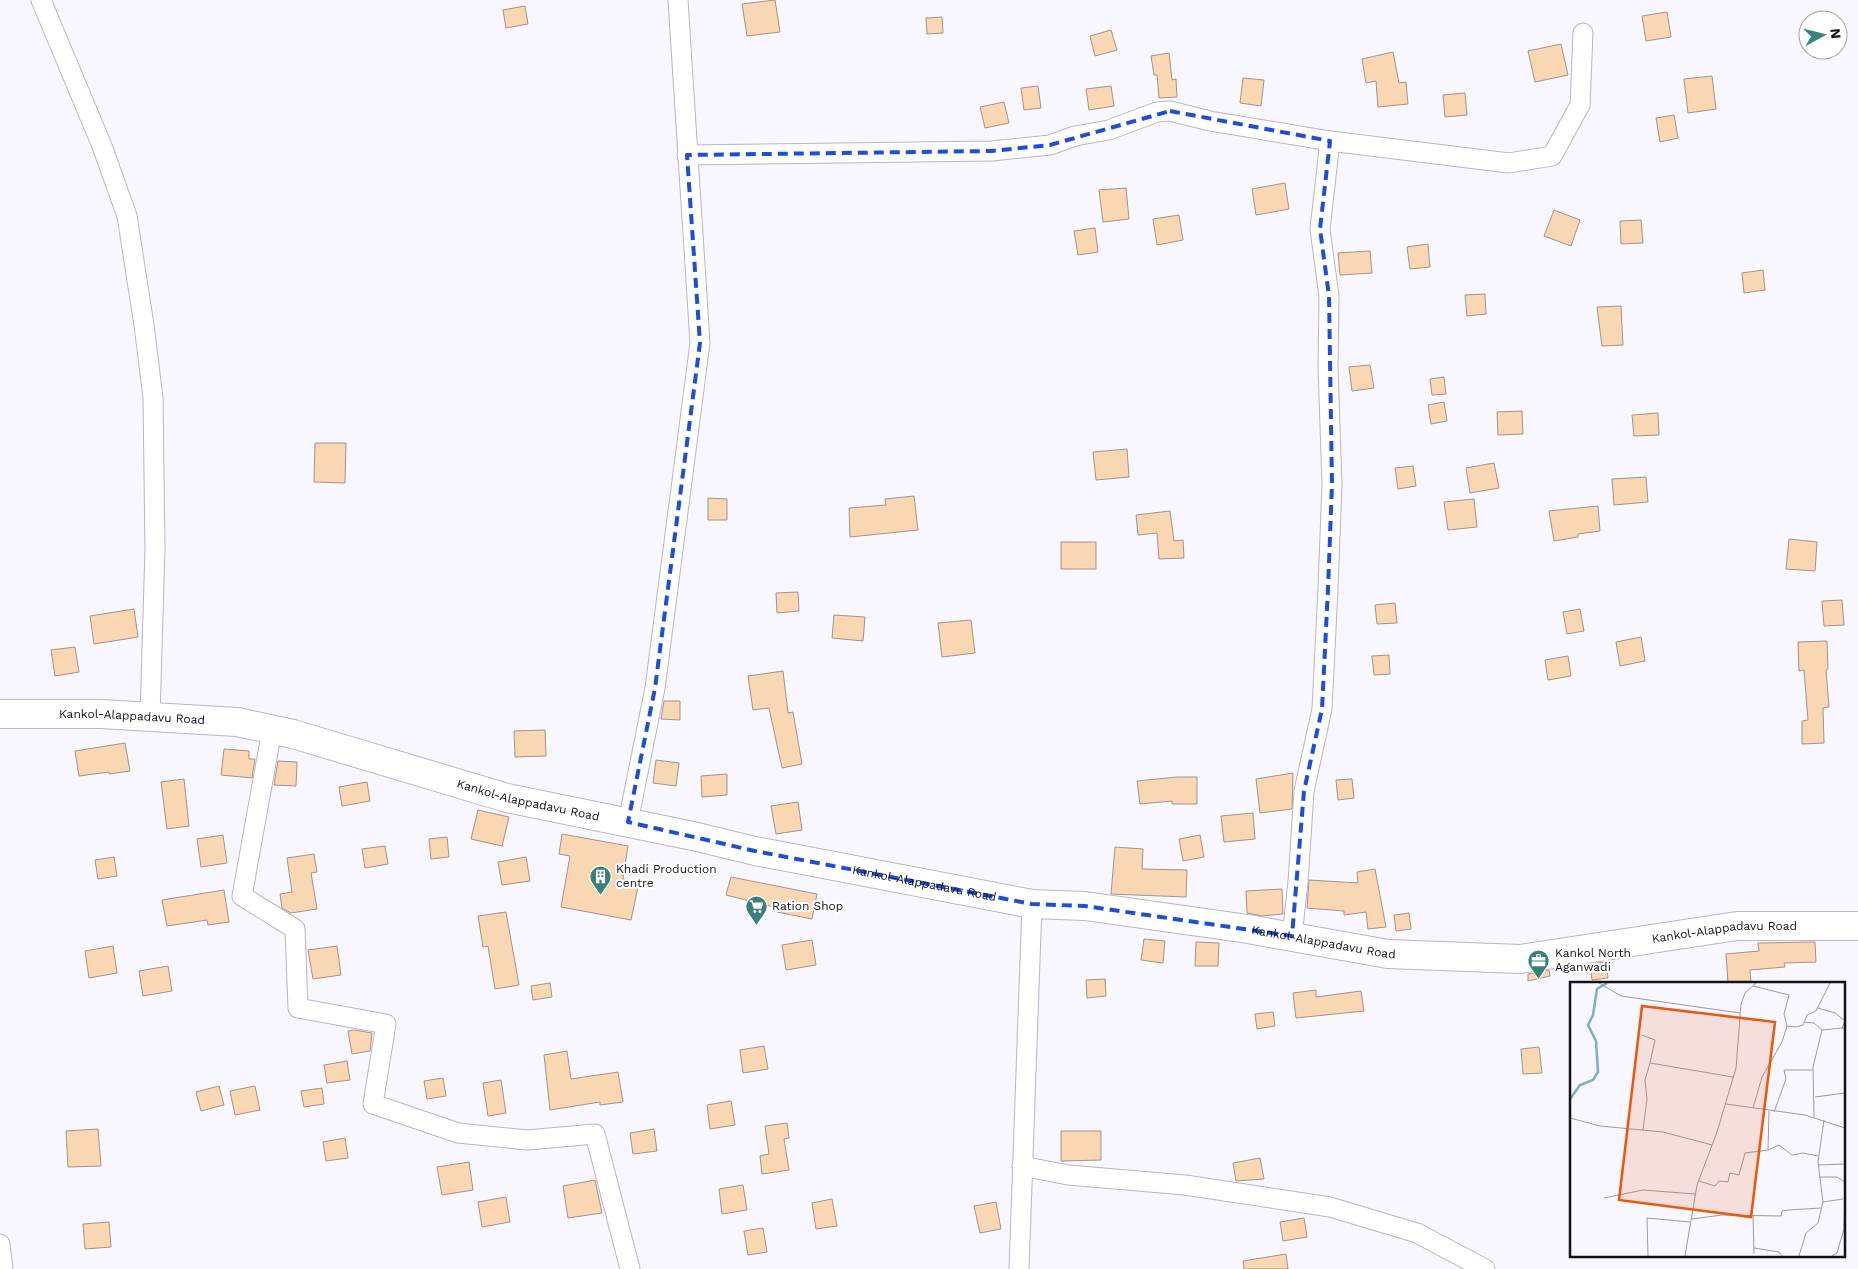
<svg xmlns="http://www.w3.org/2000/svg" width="1858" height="1269" viewBox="0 0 1858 1269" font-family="'Work Sans',sans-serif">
<rect width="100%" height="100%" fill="#f8f6fe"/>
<!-- building -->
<g fill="#f9d7b3" stroke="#a29487">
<path d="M775,0L780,32L747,36L742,4Z"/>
<path d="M525,6L528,24L506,28L503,10Z"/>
<path d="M1667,12L1671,37L1646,41L1642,16Z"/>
<path d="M942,17L943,33L927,34L926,18Z"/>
<path d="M1111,30L1117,50L1095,56L1090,36Z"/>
<path d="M1561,44L1568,75L1535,82L1528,51Z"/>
<path d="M1393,52L1399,83L1406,82L1408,104L1378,107L1376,81L1366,83L1362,59Z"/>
<path d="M1169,53L1172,80L1176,79L1177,97L1159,98L1157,75H1154L1151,56Z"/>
<path d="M1712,76L1716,109L1688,113L1684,79Z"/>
<path d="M1243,78L1264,80L1261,106L1240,103Z"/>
<path d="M1038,86L1041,108L1024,110L1021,88Z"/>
<path d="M1111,86L1114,106L1089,110L1086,89Z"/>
<path d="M1465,93L1467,115L1445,117L1443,95Z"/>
<path d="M1004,102L1009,123L985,128L980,107Z"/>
<path d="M1674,115L1678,138L1660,142L1656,118Z"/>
<path d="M1285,183L1289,209L1256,215L1252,189Z"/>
<path d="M1126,188L1129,219L1103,222L1099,190Z"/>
<path d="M1554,210L1580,220L1571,246L1544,236Z"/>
<path d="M1179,215L1183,240L1157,245L1153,219Z"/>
<path d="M1641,220L1643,243L1621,244L1620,221Z"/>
<path d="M1095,228L1098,252L1078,255L1074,231Z"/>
<path d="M1428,244L1430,267L1410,269L1407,247Z"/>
<path d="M1370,251L1372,273L1340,275L1338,253Z"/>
<path d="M1763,270L1765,290L1744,293L1742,273Z"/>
<path d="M1485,294L1486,314L1467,316L1465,295Z"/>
<path d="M1621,306L1623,345L1602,346L1597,307Z"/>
<path d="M1370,365L1374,388L1352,391L1349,367Z"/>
<path d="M1444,377L1446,394L1432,395L1430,379Z"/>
<path d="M1444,402L1447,421L1431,424L1428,405Z"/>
<path d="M1522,411L1523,434L1498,435L1497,412Z"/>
<path d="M1658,413L1659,435L1634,436L1632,415Z"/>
<path d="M315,443H346L345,483L314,482Z"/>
<path d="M1127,449L1129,477L1096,480L1093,452Z"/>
<path d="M1494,463L1499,488L1470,493L1466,468Z"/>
<path d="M1413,466L1416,486L1398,489L1395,468Z"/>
<path d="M1646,477L1648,502L1614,505L1612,479Z"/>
<path d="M914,496L918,530L850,537L849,508L886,505L885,499Z"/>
<path d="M708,498L727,499V520H708Z"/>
<path d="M1474,499L1477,527L1448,530L1444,502Z"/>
<path d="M1598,506L1600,531L1578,534V537L1554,541L1549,511Z"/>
<path d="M1170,511L1174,541L1183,540L1184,558L1159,559L1157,533L1138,535L1136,515Z"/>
<path d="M1789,539L1817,542L1815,571L1786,569Z"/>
<rect x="1061" y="542" width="35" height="27"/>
<path d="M798,592L799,611L777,613L776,593Z"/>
<path d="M1842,600L1844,625L1824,626L1822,601Z"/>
<path d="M1395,603L1397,623L1377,624L1375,605Z"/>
<path d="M134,609L138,637L94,644L90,616Z"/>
<path d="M1580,609L1584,631L1567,634L1563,612Z"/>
<path d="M834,615L865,617L863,641L832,638Z"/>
<path d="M971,620L975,653L942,657L938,623Z"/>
<path d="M1641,637L1645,661L1620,666L1616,642Z"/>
<path d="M1827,641L1828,669L1826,670L1829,707L1823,708L1824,743L1802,744V721L1808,720L1804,670L1799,671L1798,642Z"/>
<path d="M75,647L79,672L55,676L51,650Z"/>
<path d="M1389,655L1390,674L1374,675L1372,656Z"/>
<path d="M1568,656L1571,676L1548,680L1545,660Z"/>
<path d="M783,671L788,713L793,712L802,764L782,768L769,708L753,710L748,676Z"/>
<path d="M664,701H680V720L661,719Z"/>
<path d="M545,730L546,756L515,757L514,731Z"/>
<path d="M125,743L130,771L109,774V772L79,776L75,751Z"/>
<path d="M224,749L249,751V759H255L252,778L221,775Z"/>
<path d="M656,760L679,763L676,786L653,783Z"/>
<path d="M278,761L297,762L296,786L274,785Z"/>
<path d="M1293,773L1292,809L1260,813L1256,779Z"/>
<path d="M727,774V795L702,797L701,776Z"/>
<path d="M1177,777H1197V804H1172V801L1140,804L1137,781Z"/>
<path d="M184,779L189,826L167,829L161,782Z"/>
<path d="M1352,779L1354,798L1338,800L1336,780Z"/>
<path d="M367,782L370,801L342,806L339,787Z"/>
<path d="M798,802L802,830L776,834L771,806Z"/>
<path d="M478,810L509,817L502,846L471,839Z"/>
<path d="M1253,813L1255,839L1224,842L1221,816Z"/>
<path d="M562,834L628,846L623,879L639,882L631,920L561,907L570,856L559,854Z"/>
<path d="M223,835L227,863L201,867L197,839Z"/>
<path d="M1200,835L1204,857L1183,861L1179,839Z"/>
<path d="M447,837L449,857L431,859L429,839Z"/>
<path d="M385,846L388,864L365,868L362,849Z"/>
<path d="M1115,847L1143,849L1142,869L1187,870L1186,897L1111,894Z"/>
<path d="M314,854L317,872L311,873L317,909L291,913L282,908L280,894L292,892L287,858Z"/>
<path d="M114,857L117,876L98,879L95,860Z"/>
<path d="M526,857L530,881L502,885L498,862Z"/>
<path d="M1375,869L1386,927L1368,929L1366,912L1344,915V911L1307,908L1309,880L1358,883L1357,872Z"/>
<path d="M731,877L817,894L812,919L777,912L778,908L726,895Z"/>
<path d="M1282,889L1283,914L1262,916L1247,913L1246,891Z"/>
<path d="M224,890L229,922L208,925L207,920L167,926L162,900Z"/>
<path d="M506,912L519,985L495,989L488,946L483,947L478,916Z"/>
<path d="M1409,913L1411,929L1396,931L1394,915Z"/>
<path d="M1144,939L1165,941L1163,963L1141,960Z"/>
<path d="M812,940L816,965L786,970L782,945Z"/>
<path d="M1196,942L1219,943L1218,966H1195Z"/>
<path d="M1815,942L1816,962L1784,963L1785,967L1750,970L1751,983H1728L1726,954L1759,951L1758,943Z"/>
<path d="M113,946L117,973L89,978L85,951Z"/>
<path d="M337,946L341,975L313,979L308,950Z"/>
<path d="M1606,962L1608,978L1592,980L1590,964Z"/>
<path d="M168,966L172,991L143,996L139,971Z"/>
<path d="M1549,970L1550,976L1528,981V974Z"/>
<path d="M1105,979L1106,996L1087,998L1086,980Z"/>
<path d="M550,983L552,997L533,1000L531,986Z"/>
<path d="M1316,990V997L1361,991L1364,1011L1296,1018L1293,993Z"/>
<path d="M1273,1012L1275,1026L1257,1029L1255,1014Z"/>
<path d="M354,1030L372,1033L370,1051L352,1054L348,1031Z"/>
<path d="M764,1046L768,1069L743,1073L740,1050Z"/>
<path d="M1539,1047L1542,1073L1523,1074L1521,1049Z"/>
<path d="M567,1051L571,1079L618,1072L623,1102L600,1105V1102L550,1110L544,1055Z"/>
<path d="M347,1061L350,1080L327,1083L324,1065Z"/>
<path d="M443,1078L446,1096L427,1099L424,1081Z"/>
<path d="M501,1080L506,1113L488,1116L483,1083Z"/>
<path d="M219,1086L224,1105L201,1111L196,1092Z"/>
<path d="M255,1086L260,1110L235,1115L230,1091Z"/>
<path d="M322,1088L324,1104L304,1107L301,1091Z"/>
<path d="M731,1101L735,1125L710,1129L707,1105Z"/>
<path d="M787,1123L789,1138L784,1139L789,1170L762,1174L760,1156L769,1154L765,1126Z"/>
<path d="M98,1129L101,1166L68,1167L66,1131Z"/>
<path d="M654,1129L657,1151L633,1154L630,1133Z"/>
<path d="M1061,1131H1101V1160L1061,1161Z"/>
<path d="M345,1138L348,1158L326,1161L323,1142Z"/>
<path d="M1260,1158L1264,1179L1236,1181L1233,1163Z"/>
<path d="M469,1162L473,1190L442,1195L437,1167Z"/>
<path d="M595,1180L602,1213L568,1218L563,1186Z"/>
<path d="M743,1185L747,1210L722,1214L719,1189Z"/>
<path d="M506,1197L510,1222L482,1227L478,1202Z"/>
<path d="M832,1199L837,1226L816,1229L812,1203Z"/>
<path d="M996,1202L1001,1229L980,1233L974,1206Z"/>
<path d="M1304,1218L1307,1237L1283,1241L1280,1222Z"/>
<path d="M109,1222L111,1247L85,1249L83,1224Z"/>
<path d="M763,1228L767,1252L748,1255L744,1231Z"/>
<path d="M1286,1254L1288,1269H1244L1243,1261Z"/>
</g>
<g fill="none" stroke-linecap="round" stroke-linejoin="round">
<defs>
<g id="minor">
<path d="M41,0L102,146L127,216L144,325L153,398L155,548L150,716"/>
<path d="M687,155L992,151L1050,145L1075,136L1109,130L1157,112L1170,111L1210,121L1330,141"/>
<path d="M272,730L242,896L295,929L298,1008L386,1024L373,1104L458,1133L527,1140L595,1134L630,1269"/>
<path d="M628,822L655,688L700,343L678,0"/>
<path d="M1292,936L1298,882L1304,791L1322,709L1328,589L1332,484L1328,367L1329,296L1320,229L1330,141L1509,163L1552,156L1580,105L1583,33"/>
<path d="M1022,1166L1068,1175L1185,1185L1330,1207L1417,1233L1485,1269"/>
<path d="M0,1244L3,1269"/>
<path d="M1019,1269L1032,904"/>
</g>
<g id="secondary">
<path id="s1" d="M0,714H101L237,722L293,734L507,798L693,836L755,851L1032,904L1085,906L1248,929L1388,954L1520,959L1737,926H1858"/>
</g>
</defs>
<!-- minor casing -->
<use href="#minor" stroke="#bab4c6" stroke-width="21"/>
<!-- secondary casing -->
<use href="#secondary" stroke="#bab4c6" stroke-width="30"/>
<!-- minor -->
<use href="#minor" stroke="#fff" stroke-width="19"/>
<!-- secondary -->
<use href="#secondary" stroke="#fff" stroke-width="28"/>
</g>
<!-- marked area -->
<path fill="none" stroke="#1d4ed8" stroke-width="4" stroke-dasharray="10 6" stroke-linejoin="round" d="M1170,111L1330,141L1320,229L1329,296L1332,484L1328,589L1322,709L1304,791L1292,936L1085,906L1032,904L755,851L628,822L655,688L700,343L687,155L992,151L1050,145Z"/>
<!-- icons -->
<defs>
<symbol id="building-pin" viewBox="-11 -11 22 30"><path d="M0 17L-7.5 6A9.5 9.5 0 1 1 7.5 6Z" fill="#3a817b" stroke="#fff"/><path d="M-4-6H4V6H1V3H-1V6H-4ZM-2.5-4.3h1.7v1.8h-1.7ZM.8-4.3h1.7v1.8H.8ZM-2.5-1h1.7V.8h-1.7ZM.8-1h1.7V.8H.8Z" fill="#fff"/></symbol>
<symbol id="supermarket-pin" viewBox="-11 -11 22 30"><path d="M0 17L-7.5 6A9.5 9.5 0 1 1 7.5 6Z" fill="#3a817b" stroke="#fff"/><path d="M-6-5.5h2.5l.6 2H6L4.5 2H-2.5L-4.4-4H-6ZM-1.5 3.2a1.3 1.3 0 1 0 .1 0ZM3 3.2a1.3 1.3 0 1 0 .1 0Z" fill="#fff"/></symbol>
<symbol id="office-pin" viewBox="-11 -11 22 30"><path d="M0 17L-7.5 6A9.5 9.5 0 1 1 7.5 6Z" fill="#3a817b" stroke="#fff"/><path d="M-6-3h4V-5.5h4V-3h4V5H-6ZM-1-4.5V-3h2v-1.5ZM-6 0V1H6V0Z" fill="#fff"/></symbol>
</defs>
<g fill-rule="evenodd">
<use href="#building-pin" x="588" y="864" width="25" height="34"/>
<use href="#supermarket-pin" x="744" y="894" width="25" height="34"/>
<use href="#office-pin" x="1526" y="948" width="25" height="34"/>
</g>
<g text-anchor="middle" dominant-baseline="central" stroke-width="4" stroke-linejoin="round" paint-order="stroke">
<!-- street labels -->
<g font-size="12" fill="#141218" stroke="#fff">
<text stroke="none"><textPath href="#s1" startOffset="132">Kankol-Alappadavu Road</textPath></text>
<text stroke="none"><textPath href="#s1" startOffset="539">Kankol-Alappadavu Road</textPath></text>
<text stroke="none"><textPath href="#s1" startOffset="944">Kankol-Alappadavu Road</textPath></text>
<text stroke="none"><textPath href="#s1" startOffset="1752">Kankol-Alappadavu Road</textPath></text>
<text stroke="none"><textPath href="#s1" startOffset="1348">Kankol-Alappadavu Road</textPath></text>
</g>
<!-- poi labels -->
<g font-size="12" fill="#141218" stroke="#fff" text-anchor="start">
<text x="616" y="869">Khadi Production<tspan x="616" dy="14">centre</tspan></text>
<text x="772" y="906">Ration Shop</text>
<text x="1555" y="953">Kankol North<tspan x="1555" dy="14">Aganwadi</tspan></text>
</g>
</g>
<!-- overview -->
<g transform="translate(1570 982)">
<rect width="275" height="275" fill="#f8f6fe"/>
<path fill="none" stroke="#80acc6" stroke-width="2.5" d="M0,117L10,103L23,98L28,90L26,59L18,43L23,33L27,7L37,1"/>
<path fill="none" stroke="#9d9ba2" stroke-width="1" d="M29,1L51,14L170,31M183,4L219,13L214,32L217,44L226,45L233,43L237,33L246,29L260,1M248,26L265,31L275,39L272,46H275M234,40L244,41L252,48L243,85L244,135M252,48L272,46M72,53L85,58L80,81L163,95M245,115L275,111M156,122L235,133L275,146M183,126L192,95L212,60L217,44M204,130L216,97L214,88H243M0,136L30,144L93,150L142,163M73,148L77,117L75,98L80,81M198,168L209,163L222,173L233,171L248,174M248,183L275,182M249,195H267L275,200M129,199L145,204L149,199L158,200L160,191L169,193L175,171L198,168L199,129M34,216L73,208L125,212M253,220L273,217M183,234L184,272M122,237L152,233L211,234L212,229L218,228L251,226M184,266L209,270L212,274M78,274L77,236L120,240M115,274L127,203L147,150L166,86L171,22L175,11L186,1M229,274L236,251L248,241L253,220L248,180L254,138M262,274L267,271L274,247L275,204"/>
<path fill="#e8590c" fill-opacity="0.15" stroke="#e8590c" stroke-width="2.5" d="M72,24L205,40L181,235L49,218Z"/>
<rect width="275" height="275" fill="none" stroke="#141218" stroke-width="2.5"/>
</g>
<!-- north arrow -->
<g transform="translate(1823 35) rotate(83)"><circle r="24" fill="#ffffff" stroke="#a1a0a3"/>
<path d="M0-4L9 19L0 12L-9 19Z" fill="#3a817b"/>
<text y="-8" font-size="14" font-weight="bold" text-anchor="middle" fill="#141218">N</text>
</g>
</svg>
